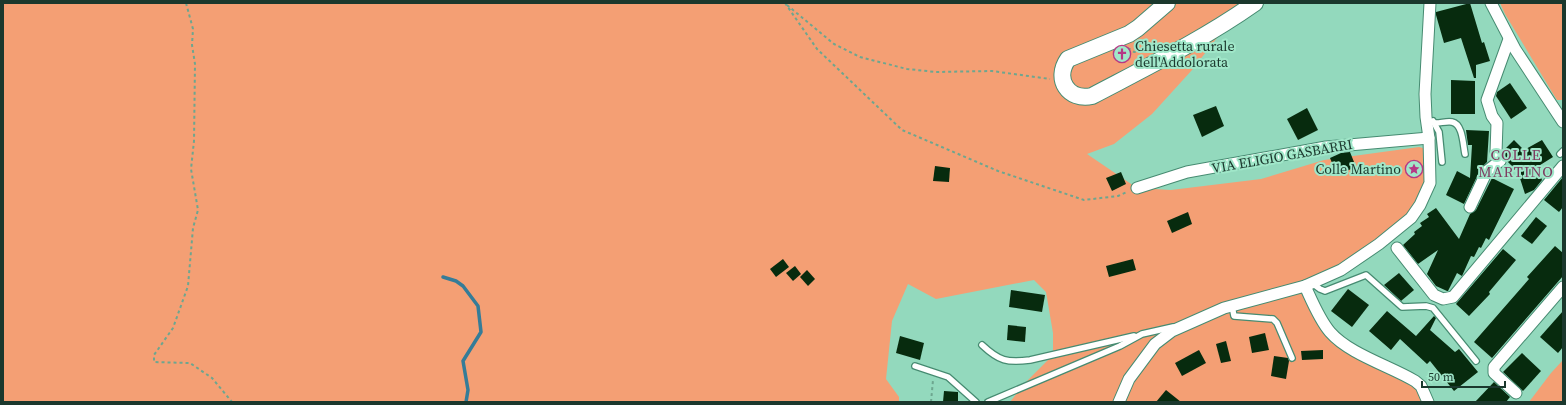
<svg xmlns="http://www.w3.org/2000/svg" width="1566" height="405" viewBox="0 0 1566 405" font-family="'Source Serif 4',serif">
<rect width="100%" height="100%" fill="#93d9bd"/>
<!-- green -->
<g fill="#f49f74">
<path d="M3,3H1255L1230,21L1192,70L1152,114L1114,144L1087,154L1137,188L1171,190L1261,179L1324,160L1419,147L1430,150V183L1420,205L1379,244L1305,286L1304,299L1326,335L1341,350L1414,387L1420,392L1422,402H1010L1024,384L1053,355V333L1046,292L1034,280L936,299L908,284L892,321L886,379L899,397V402H3Z"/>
<path d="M1500,3H1563V100H1557L1552,92L1505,14Z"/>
<path d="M1563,360V402H1529L1551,373Z"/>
</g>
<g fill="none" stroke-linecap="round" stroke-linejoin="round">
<!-- stream -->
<path stroke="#357c98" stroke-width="3.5" d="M443,277L456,281L463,286L478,306L481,332L463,361L468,390L466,402"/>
</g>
<!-- building -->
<g fill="#072b0e">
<path d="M1470,3L1482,43L1484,42L1490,61L1476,65V78H1474L1461,38L1444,43L1436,15V12Z"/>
<path d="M1451,80L1475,81V114H1451Z"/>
<path d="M1510,83L1527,108L1511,119L1496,96L1497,92Z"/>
<path d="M1216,106L1224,126L1202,137L1193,115Z"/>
<path d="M1307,108L1318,130L1298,140L1287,119Z"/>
<path d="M1466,130L1489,131L1487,162L1481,168L1464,204L1446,195L1457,171L1470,178L1472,145H1468Z"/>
<path d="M1514,140L1524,150L1542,140L1553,157L1537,167L1542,180L1534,190L1525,194L1518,172L1507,161L1503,151Z"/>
<path d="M1350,152L1356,167L1337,175L1330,158L1341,153Z"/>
<path d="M935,166L950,168L949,182L933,181Z"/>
<path d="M1121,172L1126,184L1112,191L1106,178Z"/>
<path d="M1563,177V207L1559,212L1544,200Z"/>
<path d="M1492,178L1514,189L1489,240L1486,238L1481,248L1479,247L1474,257L1471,256L1462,276L1457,273L1448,291H1447L1436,286L1427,274L1438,250L1418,264L1403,245L1415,234L1414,232L1422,226L1420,223L1429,217L1427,214L1436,208L1459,239L1470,214L1476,210Z"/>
<path d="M1188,212L1192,224L1172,233L1167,221Z"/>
<path d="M1536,217L1547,226L1532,244L1521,236Z"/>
<path d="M1555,246L1563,253V276L1492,358L1474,342L1529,279L1527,277Z"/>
<path d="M1503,249L1516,260L1489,292L1490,294L1469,316L1456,304Z"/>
<path d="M783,259L789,267L776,277L770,269Z"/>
<path d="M1133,259L1136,270L1109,277L1106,266Z"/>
<path d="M795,266L801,274L793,281L786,273Z"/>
<path d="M807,270L815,279L808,286L800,277Z"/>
<path d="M1399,273L1414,290L1401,301L1384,285Z"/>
<path d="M1348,289L1369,305L1352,327L1331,311Z"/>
<path d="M1011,290L1045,295L1042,312L1009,307Z"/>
<path d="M1387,311L1416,336L1434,316L1436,318L1430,330L1455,352L1459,349L1478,372L1454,391L1430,361L1427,364L1400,339L1391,350L1369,331Z"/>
<path d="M1563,311V347L1558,353L1540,337Z"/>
<path d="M1008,325L1026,327L1025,342L1007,340Z"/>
<path d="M1265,333L1269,350L1252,353L1249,337Z"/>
<path d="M900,336L924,343L920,360L896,353Z"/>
<path d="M1226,341L1231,361L1221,363L1216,344Z"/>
<path d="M1199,350L1206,363L1182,376L1175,363Z"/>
<path d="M1323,350V359L1302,360L1301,351Z"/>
<path d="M1522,353L1541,371L1523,391L1503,372Z"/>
<path d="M1274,356L1288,358L1289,361L1286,379L1271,376Z"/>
<path d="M1494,382L1510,397L1506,402H1475Z"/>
<path d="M1166,390L1181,402H1156Z"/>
<path d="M944,391L958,392V402H943Z"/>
</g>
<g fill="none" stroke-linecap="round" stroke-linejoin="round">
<defs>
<g id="lane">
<path d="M1433,121L1439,132L1442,162"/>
<path d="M1436,123C1441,123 1447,121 1452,122C1463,124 1463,145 1465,154"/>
<path d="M1560,154L1563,151"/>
<path d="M1312,283L1320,289L1325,291L1366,275L1402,307L1426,306L1433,308L1476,361"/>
<path d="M1232,306L1234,316L1273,319L1277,323L1292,358"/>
<path d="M982,345C999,361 1007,363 1030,360L1134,336"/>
<path d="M915,366L948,377L976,402"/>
<path d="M988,402L1120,346L1142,334L1173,327"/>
</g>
<g id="street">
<path d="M1491,3L1515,49L1563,122"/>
<path d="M1137,188L1187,172L1326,147L1429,138"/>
<path d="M1470,207L1487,171L1500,161L1496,153L1497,123L1492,116L1487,100L1509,39"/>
<path d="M1397,248L1434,295L1443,299L1453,297L1563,166"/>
<path d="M1305,286C1312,301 1319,319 1330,332C1349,354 1390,366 1415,381L1421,386L1428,402"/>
<path d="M1516,393L1494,373V367L1563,287"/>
<path d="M1119,402L1129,379L1155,344L1172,331L1224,308L1305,286L1341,270L1379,244L1411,218L1420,205L1430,183L1429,138L1426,117L1425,94L1430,3"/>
</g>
<path id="secondary" d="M1167,3L1138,28L1129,34L1068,59C1054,79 1068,101 1092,96C1147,67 1204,39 1255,3"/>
</defs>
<!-- lane casing -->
<use href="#lane" stroke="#468b71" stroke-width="8"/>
<!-- street casing -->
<use href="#street" stroke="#468b71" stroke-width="13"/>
<!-- secondary casing -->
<use href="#secondary" stroke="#468b71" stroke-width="18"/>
<!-- path -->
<g stroke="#6da68f" stroke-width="2" stroke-dasharray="3 3" stroke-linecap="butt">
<path d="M186,3L193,29L192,45L195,64L194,141L191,169L198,210L193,228L188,286L173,328L154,355V362L190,363L212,378L232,402"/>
<path d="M785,3L817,49L902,130L998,171L1084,200L1118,196L1127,192"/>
<path d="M787,5L834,44L860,57L907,69L936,72L992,71L1050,79"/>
<path d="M1128,48L1134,52L1149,50"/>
<path d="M1128,53L1134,52"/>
<path d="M931,402L933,380"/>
</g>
<!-- lane -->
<use href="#lane" stroke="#fff" stroke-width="5.5"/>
<!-- street -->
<use href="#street" stroke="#fff" stroke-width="11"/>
<!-- secondary -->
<use href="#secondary" stroke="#fff" stroke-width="16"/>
</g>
<!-- icons -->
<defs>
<symbol id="church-ring" viewBox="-11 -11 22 22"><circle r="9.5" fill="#a0e7c9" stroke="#b63885" stroke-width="1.5"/><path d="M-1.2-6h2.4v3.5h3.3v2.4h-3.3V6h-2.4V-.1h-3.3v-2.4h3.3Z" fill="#b63885"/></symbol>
<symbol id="sight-ring" viewBox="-11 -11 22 22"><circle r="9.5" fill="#a0e7c9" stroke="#b63885" stroke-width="1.5"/><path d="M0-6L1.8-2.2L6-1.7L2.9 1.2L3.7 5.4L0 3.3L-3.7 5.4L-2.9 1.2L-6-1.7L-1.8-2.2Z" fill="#b63885"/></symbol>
</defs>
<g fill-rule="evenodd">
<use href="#church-ring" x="1112" y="44" width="20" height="20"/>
<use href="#sight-ring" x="1404" y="159" width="20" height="20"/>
</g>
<g text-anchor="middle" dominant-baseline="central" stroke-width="4" stroke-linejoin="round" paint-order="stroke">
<!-- poi labels -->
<g font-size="14" fill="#1b382d" stroke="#a0e7c9" text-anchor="start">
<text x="1135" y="46">Chiesetta rurale<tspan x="1135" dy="16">dell'Addolorata</tspan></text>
<text x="1401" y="169" text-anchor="end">Colle Martino</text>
</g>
<!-- street labels -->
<g font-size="14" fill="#1b382d" stroke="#a0e7c9">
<text transform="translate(1282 156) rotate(-10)">VIA ELIGIO GASBARRI</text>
</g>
<!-- neighbourhood labels -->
<g font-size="15" letter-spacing="1" fill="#7e3d61" stroke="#a0e7c9">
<text x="1516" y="154">COLLE<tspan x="1516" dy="17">MARTINO</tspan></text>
</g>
</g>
<!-- border -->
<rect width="1566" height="405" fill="none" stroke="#1b382d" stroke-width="8"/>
<!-- scale -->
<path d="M1422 381v6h83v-6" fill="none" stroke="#1b382d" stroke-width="2"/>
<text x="1428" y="381" font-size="12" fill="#1b382d" stroke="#a0e7c9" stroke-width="3" paint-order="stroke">50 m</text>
</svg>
